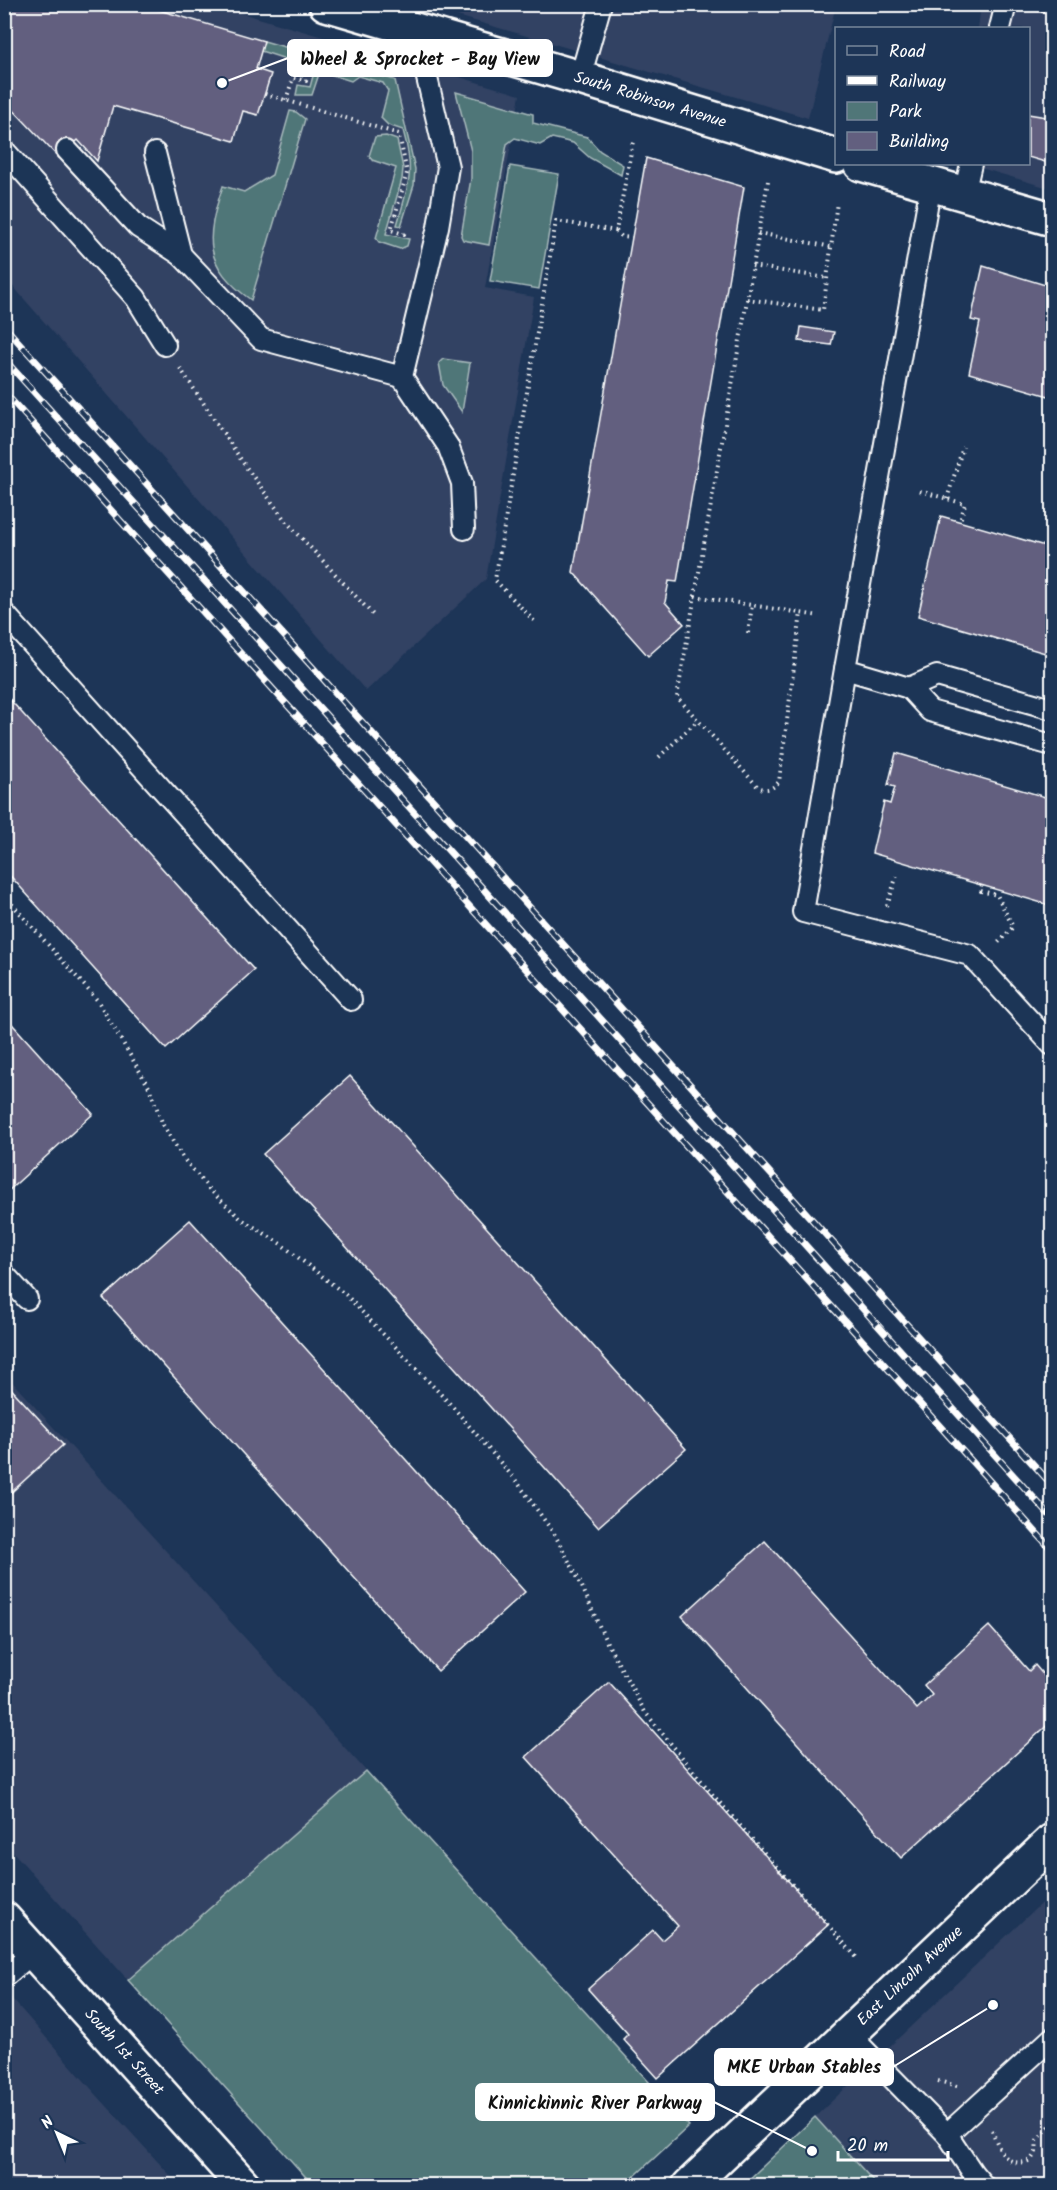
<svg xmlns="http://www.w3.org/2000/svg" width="1057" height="2190" viewBox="0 0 1057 2190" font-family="Kalam,sans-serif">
<rect width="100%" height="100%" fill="#1d3557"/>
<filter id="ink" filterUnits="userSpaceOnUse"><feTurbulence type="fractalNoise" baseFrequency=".0167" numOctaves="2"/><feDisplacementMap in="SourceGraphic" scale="12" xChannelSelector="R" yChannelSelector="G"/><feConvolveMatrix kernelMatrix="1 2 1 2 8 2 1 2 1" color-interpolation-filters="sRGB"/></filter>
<g filter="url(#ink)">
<!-- built -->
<g fill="#324263">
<path d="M4,5H214L520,95L485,288L534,297L486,579L366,691L5,277Z"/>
<path d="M420,5H836L808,118Z"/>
<path d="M981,5H1052V189L967,164H1028V28H978Z"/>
<path d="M4,1373L366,1771L128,1980L5,1843Z"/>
<path d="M1052,1893V2185H877L815,2117Z"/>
<path d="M5,1991L95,2093L179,2185H5Z"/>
</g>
<!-- green -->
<g fill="#507678" stroke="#a8babc" stroke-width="1.5">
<path d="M264,41L309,54L302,76L292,73L295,62L261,51Z"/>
<path d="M318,58L395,80L415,169L414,185L401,226L397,225C409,183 415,173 403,130L388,125L381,118L388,91L383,83L358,76L351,81L320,71L312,95H296L298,85L310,87Z"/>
<path d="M456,92L533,114V123L587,137L600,151L623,165L621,175L590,158L573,143L552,138L540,145L515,138L507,144L489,245L463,240L461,236L471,179V151Z"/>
<path d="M290,111L296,112L305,119L251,300C203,265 205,239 223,186L244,192L272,175Z"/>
<path d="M386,136L397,140L403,168L402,179L386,234L409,239L407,246L400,249L379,242L376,238L396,168L372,160L369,156L375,137Z"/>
<path d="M510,166L559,174L539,289L490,281Z"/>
<path d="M443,359L470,363L462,412L443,385L439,363Z"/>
<path d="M366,1771L689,2126L625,2185H313L128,1980Z"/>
<path d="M815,2117L877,2185H743Z"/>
</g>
<!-- building -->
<g fill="#625f7f" stroke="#fff" stroke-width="1.5">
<path d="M4,4H139L264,41L256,69L271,74L258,115L243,111L234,141L113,106L97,161L78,140L59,158L4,100Z"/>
<path d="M1034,4H1052V13L1033,10Z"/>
<path d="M1028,114L1052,118V164L1028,157Z"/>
<path d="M646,158L744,187L677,582L669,581L665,602L684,624L648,656L573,572Z"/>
<path d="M983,266L1052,287V397L969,373L980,322L971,320Z"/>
<path d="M801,327L834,332L831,345L799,341Z"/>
<path d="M941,516L1052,548V655L918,616Z"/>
<path d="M4,693L254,970L166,1049L4,869Z"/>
<path d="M896,753L1052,799V906L872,853L884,802L890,804L895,787L888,785Z"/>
<path d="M4,1015L93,1114L6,1193L4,1191Z"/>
<path d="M350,1076L686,1449L598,1527L263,1154Z"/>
<path d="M190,1220L525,1592L438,1671L103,1298Z"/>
<path d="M4,1381L63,1445L4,1499Z"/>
<path d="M765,1541L917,1709L932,1695L924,1685L989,1626L1029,1671L1035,1665L1052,1685V1721L901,1858L682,1616Z"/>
<path d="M609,1682L828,1925L658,2078L623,2039L628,2034L588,1989L653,1930L662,1940L678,1926L526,1757Z"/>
</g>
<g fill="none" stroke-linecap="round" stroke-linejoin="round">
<defs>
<g id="lane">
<path d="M1000,28L1006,4"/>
<path d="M436,36L427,78L448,167L438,227L402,377L448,446L462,483L464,529"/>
<path d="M580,78L601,4"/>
<path d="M4,150L136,298L165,345"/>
<path d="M67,150L138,227L181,255L261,339L402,377"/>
<path d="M155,153L181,255"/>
<path d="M964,194L971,164"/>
<path d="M4,613L351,1000"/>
<path d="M845,669L803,912L970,955L1052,1045"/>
<path d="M909,688L845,669L931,184"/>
<path d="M1052,709L937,676L909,688L930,711L1052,745"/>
<path d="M4,1274L27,1299"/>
<path d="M4,1977L34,1952"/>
<path d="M849,2034L947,2134L973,2173L984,2186"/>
<path d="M947,2134L1052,2038"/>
</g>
<g id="street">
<path d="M326,4L580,78L836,156"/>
<path d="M861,164L1052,219"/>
</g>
<g id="secondary">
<path d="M4,1919L244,2186"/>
<path d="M689,2186L1052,1841"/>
</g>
</defs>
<!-- lane casing -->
<use href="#lane" stroke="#fff" stroke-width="24"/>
<!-- street casing -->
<use href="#street" stroke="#fff" stroke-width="38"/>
<!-- secondary casing -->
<use href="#secondary" stroke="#fff" stroke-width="38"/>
<!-- path -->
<g stroke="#fff" stroke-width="4" stroke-dasharray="1.5 4.5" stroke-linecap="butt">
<path d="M265,94L399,134L407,173L391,230L404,234L406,229"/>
<path d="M286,100L293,78L306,81L315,46"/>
<path d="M768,181L677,697L758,787C767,791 772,789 779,782L801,613"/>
<path d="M616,231L622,237L632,238"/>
<path d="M758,233L832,247"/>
<path d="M752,266L827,278"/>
<path d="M747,299L823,310L837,202"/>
<path d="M180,368L246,467L285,520L375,617"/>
<path d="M920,491L965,504L960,521"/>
<path d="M947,499L963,447"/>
<path d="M695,596L819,616"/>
<path d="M534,621L495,580L556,221L616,231L633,141"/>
<path d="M748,633L752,605"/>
<path d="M659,757L698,720"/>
<path d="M982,885L981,891L997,895L1013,927L998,943"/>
<path d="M4,895L98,1001L149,1087L163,1125L183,1158L210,1190L240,1218L281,1244L346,1295L452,1406L518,1483L555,1535L580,1582L605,1639L645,1712L713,1795L858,1959"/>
<path d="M887,906L897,875"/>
<path d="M938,2081L957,2086"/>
<path d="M992,2130C999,2149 1006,2170 1031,2160L1036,2152L1037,2140L1052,2124"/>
<path d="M817,2185V2186"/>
</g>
<!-- lane -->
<use href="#lane" stroke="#1d3557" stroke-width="20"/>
<!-- street -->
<use href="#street" stroke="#1d3557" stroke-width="33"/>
<!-- secondary -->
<use href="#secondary" stroke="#1d3557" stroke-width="33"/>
<defs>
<g id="rail">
<path d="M4,326L1052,1485"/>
<path d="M4,359L1052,1518"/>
<path d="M4,392L1052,1550"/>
</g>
</defs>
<!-- rail casing -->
<use href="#rail" stroke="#fff" stroke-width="7"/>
<!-- rail -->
<use href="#rail" stroke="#1d3557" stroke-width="4.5" stroke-dasharray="14" stroke-linecap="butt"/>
</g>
</g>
<g text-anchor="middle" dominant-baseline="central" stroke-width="5" stroke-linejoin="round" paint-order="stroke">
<!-- street labels -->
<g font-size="16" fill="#fff" stroke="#1d3557">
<text transform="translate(650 100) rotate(17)">South Robinson Avenue</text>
<text transform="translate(910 1976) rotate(-43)">East Lincoln Avenue</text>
<text transform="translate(124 2052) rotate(48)">South 1st Street</text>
</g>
</g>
<!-- callouts -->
<path fill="none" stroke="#fff" stroke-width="2" d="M222 83L288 58M993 2005L893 2067M812 2151L714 2102"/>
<g fill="#fff" stroke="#1d3557" stroke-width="2">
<circle cx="222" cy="83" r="6"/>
<circle cx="993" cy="2005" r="6"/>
<circle cx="812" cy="2151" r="6"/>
</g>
<g fill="#fff" stroke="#fff" stroke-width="2">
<rect x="288" y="40" width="264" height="36" rx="6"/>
<rect x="715" y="2049" width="178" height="36" rx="6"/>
<rect x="476" y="2084" width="238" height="36" rx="6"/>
</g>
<g font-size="18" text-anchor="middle" font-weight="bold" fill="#111">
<text x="420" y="65">Wheel &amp; Sprocket - Bay View</text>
<text x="804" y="2073">MKE Urban Stables</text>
<text x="595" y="2109">Kinnickinnic River Parkway</text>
</g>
<!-- margin -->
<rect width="1057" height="2190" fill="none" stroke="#1d3557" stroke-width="24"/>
<rect x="12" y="12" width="1033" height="2166" fill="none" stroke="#fff" stroke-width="2" filter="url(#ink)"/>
<!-- legend -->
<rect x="835" y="27" width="195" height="138" fill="#1d3557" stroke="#77869a" stroke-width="1.5"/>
<rect x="847" y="46" width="30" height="9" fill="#1d3557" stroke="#77869a" stroke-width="1.5"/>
<text x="889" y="57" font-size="18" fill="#ffffff">Road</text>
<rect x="847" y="76" width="30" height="9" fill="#ffffff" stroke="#77869a" stroke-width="1.5"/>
<text x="889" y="87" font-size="18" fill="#ffffff">Railway</text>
<rect x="847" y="102" width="30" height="18" fill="#507678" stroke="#77869a" stroke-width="1.5"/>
<text x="889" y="117" font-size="18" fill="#ffffff">Park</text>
<rect x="847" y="132" width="30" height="18" fill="#625f7f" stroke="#77869a" stroke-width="1.5"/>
<text x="889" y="147" font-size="18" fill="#ffffff">Building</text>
<!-- north arrow -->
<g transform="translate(57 2133) rotate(317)" stroke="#1d3557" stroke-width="4.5" paint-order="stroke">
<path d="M0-4.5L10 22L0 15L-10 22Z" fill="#ffffff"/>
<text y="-9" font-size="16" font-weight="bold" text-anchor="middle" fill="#ffffff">N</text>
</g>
<!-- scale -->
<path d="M838 2151v9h110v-9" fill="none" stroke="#ffffff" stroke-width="3"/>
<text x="847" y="2151" font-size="18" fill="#ffffff" stroke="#1d3557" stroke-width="4.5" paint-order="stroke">20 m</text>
</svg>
